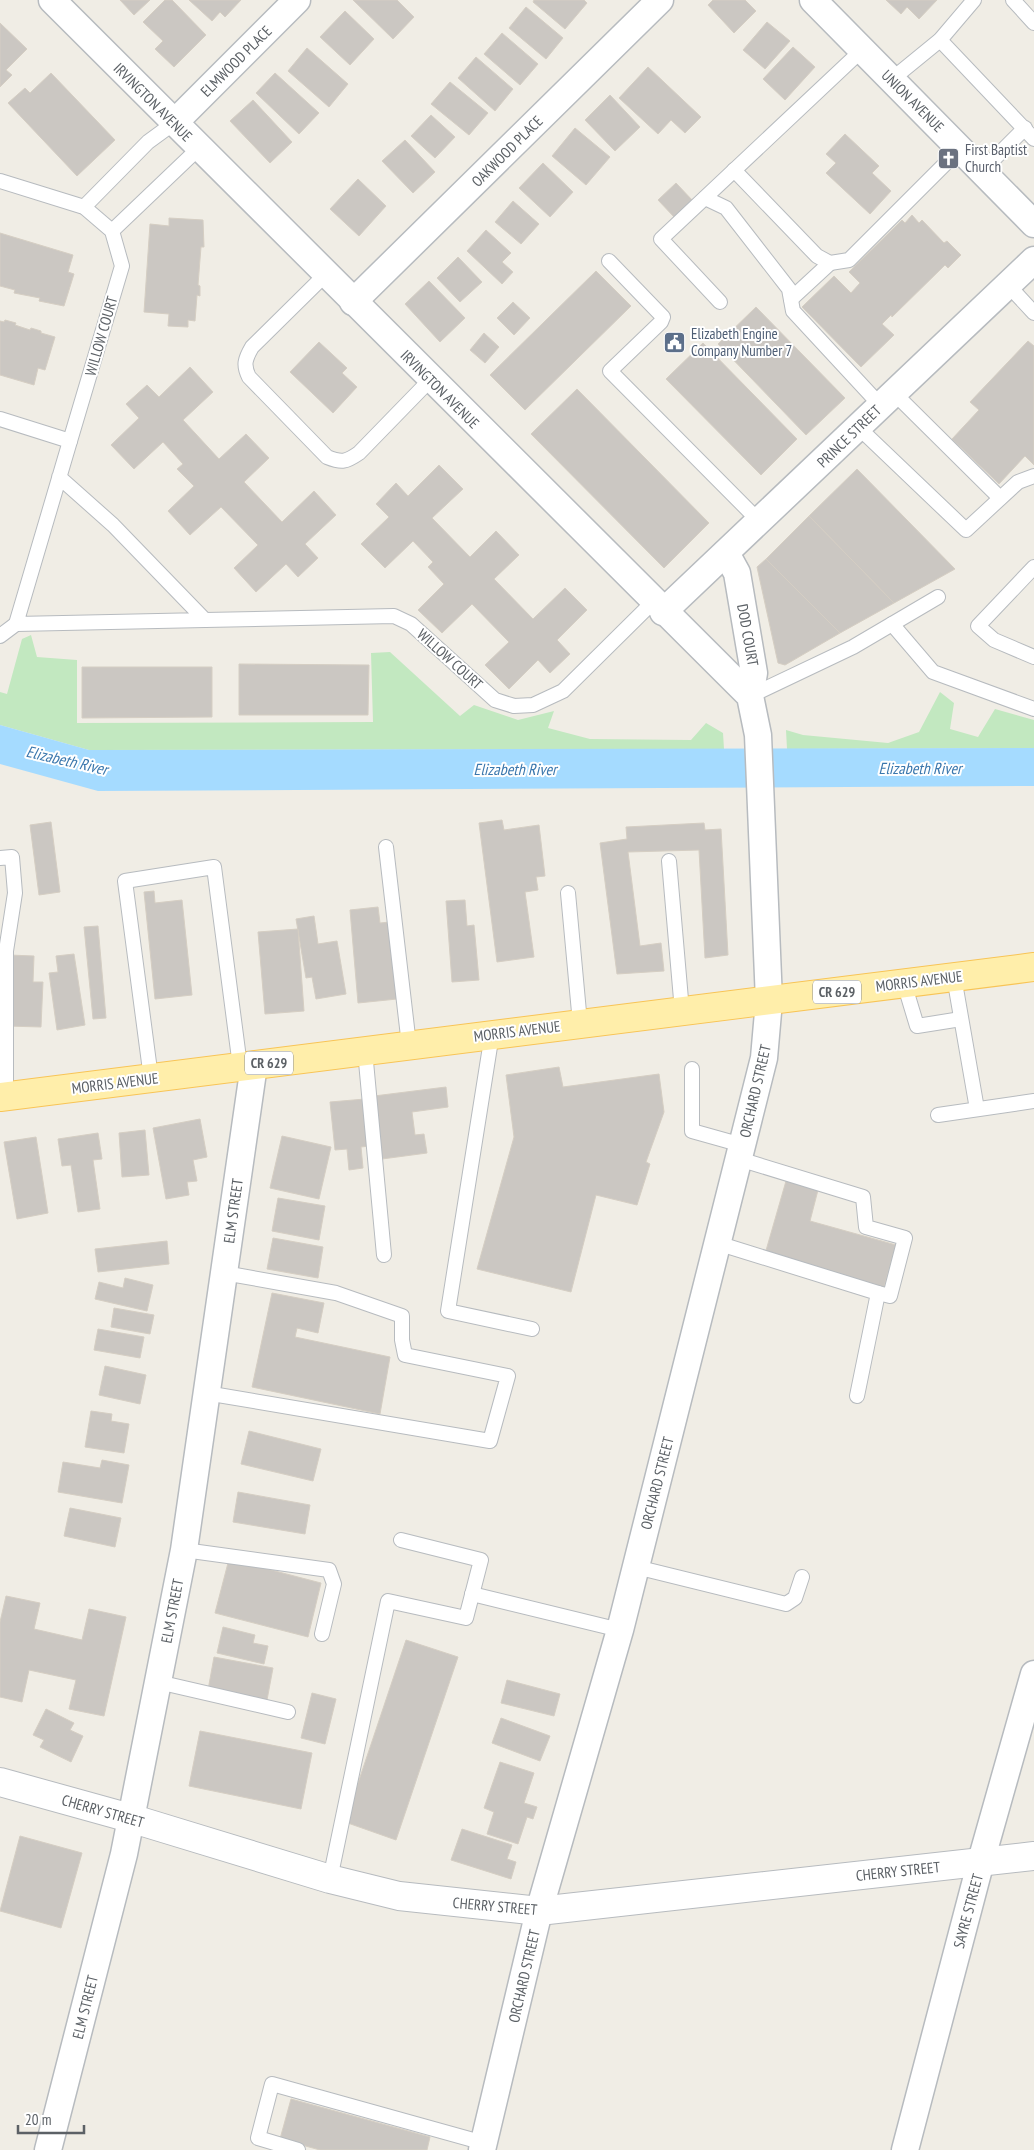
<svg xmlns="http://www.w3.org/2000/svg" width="1034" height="2150" viewBox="0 0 1034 2150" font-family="'PT Sans Narrow',sans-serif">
<rect width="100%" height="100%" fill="#f0ede5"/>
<!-- green -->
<g fill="#c2e8c0">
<path d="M31,635L37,657L77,660V723L373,722L371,653L390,652L460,716L474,705L518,720L554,711L548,728L590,739L691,740L706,723L723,733L724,749L89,750L0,725V692L7,694L22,639Z"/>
<path d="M940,692L954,703L950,729L978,737L995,709L1034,720V748L787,749L786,730L803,735L888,743L919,732Z"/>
</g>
<!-- water -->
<path fill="#a5dbff" d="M0,725L89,750L1034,748V786L98,791L0,764Z"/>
<!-- building -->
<g fill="#cbc7c2" stroke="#d5cec3">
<path d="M120,0H150L134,15Z"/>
<path d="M165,0H172L206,35L174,67L155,49L163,41L143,22Z"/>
<path d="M189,0H241L225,17L220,12L212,21Z"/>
<path d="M353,0H397L414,17L393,39Z"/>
<path d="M534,0H584L587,3L565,29L533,2Z"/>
<path d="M713,0H745L756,11L734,33L708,5Z"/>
<path d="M886,0H937L919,19L907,7L901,14Z"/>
<path d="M526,7L563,38L546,59L509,28Z"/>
<path d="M345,11L374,39L350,65L320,37Z"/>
<path d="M767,22L790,41L765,69L743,50Z"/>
<path d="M0,23L27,49L6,70L12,75L0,87Z"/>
<path d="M502,33L538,64L520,85L484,54Z"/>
<path d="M793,47L815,67L785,100L763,79Z"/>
<path d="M307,48L348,84L329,107L288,71Z"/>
<path d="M476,57L513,89L495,111L458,78Z"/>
<path d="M648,67L701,117L685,133L671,120L658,134L619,98Z"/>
<path d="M51,73L115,140L77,176L8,103L25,88L30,93Z"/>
<path d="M275,73L319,113L299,134L256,93Z"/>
<path d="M450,82L488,113L469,135L431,104Z"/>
<path d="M610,95L640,127L615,151L585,120Z"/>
<path d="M253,100L292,142L270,163L230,121Z"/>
<path d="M431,115L455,137L435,158L411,136Z"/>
<path d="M575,128L610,157L586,185L552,156Z"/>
<path d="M845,134L879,166L872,173L891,191L870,214L826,173L836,163L826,154Z"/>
<path d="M405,140L435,172L413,193L382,161Z"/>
<path d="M543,163L573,192L550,217L519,188Z"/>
<path d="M358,179L386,206L359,236L330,209Z"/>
<path d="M676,183L693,201L675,218L658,200Z"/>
<path d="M513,201L539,224L521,244L495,222Z"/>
<path d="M912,215L919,223L922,220L944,243L947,241L961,255L948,268L945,265L892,317L891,315L882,324L894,335L861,367L802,307L834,276L851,293L860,283L849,272L902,220L905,223Z"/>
<path d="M169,218L203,220L204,247H201L198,285L200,286V296L197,295L195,321L188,320V327L168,326L169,314L144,312L150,224L169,226Z"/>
<path d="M486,230L511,253L502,262L513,272L502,284L467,251Z"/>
<path d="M0,233L73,255L68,272L74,274L64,306L39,301L40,298L14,293L15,290L0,286Z"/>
<path d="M458,257L482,282L460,302L437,278Z"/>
<path d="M596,271L631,306L525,410L490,375Z"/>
<path d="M429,281L465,318L440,342L405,304Z"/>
<path d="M513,302L530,318L514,335L497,318Z"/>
<path d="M756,307L845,398L806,435L718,344Z"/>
<path d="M5,320L16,323L15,325L30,330L31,328L41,331V333L55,337L45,370L38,368L34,385L0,375V321L4,322Z"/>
<path d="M484,333L499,347L485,363L470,350Z"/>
<path d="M1028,341L1034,346V465L1025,456L999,484L952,439L979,410L970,402Z"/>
<path d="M319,342L347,368L342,373L357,387L333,413L290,372Z"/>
<path d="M703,343L797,439L761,475L666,379Z"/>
<path d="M190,367L213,392L183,420L219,459L246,434L269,458L244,482L282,522L314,491L336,515L305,544L318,558L298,577L286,564L256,592L234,568L258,545L221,507L190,535L168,511L194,486L177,469L183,464L163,442L134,469L111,445L139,418L126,404L147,385L159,397Z"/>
<path d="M577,389L709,523L664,568L531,434Z"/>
<path d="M439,465L463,489L432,518L470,557L496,531L519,555L494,579L533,619L565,588L587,610L557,640L570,654L550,673L538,660L509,689L485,665L509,642L472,604L442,633L418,610L444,584L428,567L433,562L413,541L385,568L361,544L389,517L376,504L396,483L408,496Z"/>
<path d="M857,469L955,569L894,603L809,516Z"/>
<path d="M809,516L894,603L840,633L766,559Z"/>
<path d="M766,559L840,633L785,665L778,663L757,567Z"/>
<path d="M239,664L369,665L368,715H239Z"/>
<path d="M82,667H212V717L82,718Z"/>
<path d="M502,820L504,830L539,825L545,876L536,877L538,890L525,892L534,957L497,962L479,823Z"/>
<path d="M51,822L60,892L39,895L30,825Z"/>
<path d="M704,823L705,830L721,829L728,955L705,958L699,850L628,852L640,946L661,943L664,971L617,974L600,843L627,839L626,827Z"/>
<path d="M154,891L155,903L182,900L192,995L155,999L144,892Z"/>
<path d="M465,900L467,926L474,925L479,980L452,982L446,901Z"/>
<path d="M378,907L380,923L390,922L397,999L358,1003L350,910Z"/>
<path d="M314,916L318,944L337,941L346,994L316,999L312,977L306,978L296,919Z"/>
<path d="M98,926L106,1018L93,1019L84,927Z"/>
<path d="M298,929L304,1011L265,1014L258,932Z"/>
<path d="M74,954L85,1025L57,1030L49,973L58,972L56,956Z"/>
<path d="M9,955L34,956L33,982H43L41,1027L7,1026Z"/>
<path d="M559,1067L563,1087L659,1074L664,1112L646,1162L650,1164L637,1205L596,1195L571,1292L477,1269L514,1137L506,1075Z"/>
<path d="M446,1087L448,1107L412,1112L415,1135L424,1134L427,1153L382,1159L374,1096Z"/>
<path d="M365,1099L369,1146L361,1147L363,1168L349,1170L347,1149L335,1150L330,1102Z"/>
<path d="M200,1119L207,1157L193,1160L197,1181L187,1182L189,1195L166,1199L153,1128Z"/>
<path d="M145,1130L149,1175L122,1177L119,1133Z"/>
<path d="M98,1133L102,1159L93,1160L100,1209L78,1212L71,1165L62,1166L58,1139Z"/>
<path d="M282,1136L331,1147L319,1199L270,1188Z"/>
<path d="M36,1137L48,1213L17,1219L4,1142Z"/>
<path d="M786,1181L818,1190L810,1221L896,1245L884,1287L765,1254Z"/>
<path d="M278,1198L325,1206L319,1240L272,1231Z"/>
<path d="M273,1238L323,1247L318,1278L267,1269Z"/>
<path d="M167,1241L169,1264L98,1272L95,1249Z"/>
<path d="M125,1278L153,1285L147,1311L95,1299L99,1282L123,1288Z"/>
<path d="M272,1293L324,1303L318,1333L297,1328L295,1337L390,1357L380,1414L252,1387Z"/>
<path d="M114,1308L154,1315L150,1334L111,1327Z"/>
<path d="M98,1329L144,1337L140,1358L94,1350Z"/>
<path d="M105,1366L146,1375L140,1404L99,1395Z"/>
<path d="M91,1411L112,1414L111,1421L129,1424L124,1453L85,1447Z"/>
<path d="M249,1431L321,1449L313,1481L241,1464Z"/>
<path d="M102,1460L129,1465L122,1503L58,1492L63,1462L100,1468Z"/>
<path d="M238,1492L310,1505L305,1534L233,1522Z"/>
<path d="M70,1508L121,1518L115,1547L64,1536Z"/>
<path d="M229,1559L321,1583L308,1637L215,1613Z"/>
<path d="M6,1596L40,1603L34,1629L82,1640L89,1609L126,1617L104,1716L69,1709L76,1680L29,1670L22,1702L0,1697V1622Z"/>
<path d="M223,1627L255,1635L253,1643L268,1646L264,1664L217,1653Z"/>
<path d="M406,1640L458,1657L396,1840L345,1822Z"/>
<path d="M214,1657L273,1668L267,1700L208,1690Z"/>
<path d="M507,1680L560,1694L554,1716L501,1703Z"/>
<path d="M312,1693L336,1699L325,1744L301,1738Z"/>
<path d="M46,1709L74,1723L70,1730L83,1736L71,1762L40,1747L44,1740L33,1735Z"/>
<path d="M501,1718L550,1736L540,1761L492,1743Z"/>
<path d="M200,1731L312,1753L301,1809L189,1786Z"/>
<path d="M500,1762L534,1773L524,1803L537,1807L533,1819L527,1817L518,1844L487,1834L494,1812L484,1808Z"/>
<path d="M462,1829L512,1845L507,1859L516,1862L511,1879L451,1860Z"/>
<path d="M20,1836L82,1853L61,1928L0,1911Z"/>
<path d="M291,2099L430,2137L427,2150H320L280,2139Z"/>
</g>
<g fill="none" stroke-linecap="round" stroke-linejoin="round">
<defs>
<g id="service">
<path d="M1013,0L1034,23"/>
<path d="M940,40L1034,139"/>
<path d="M891,80L940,40L974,0"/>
<path d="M734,170L817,256L830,263L849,260L960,149"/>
<path d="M982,171L1025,128"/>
<path d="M0,181L84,207L112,231L122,266L70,441L0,419"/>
<path d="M705,198L726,208L789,289L793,311L881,406"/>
<path d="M84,207L148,142L174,123"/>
<path d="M112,231L199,148"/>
<path d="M609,261L663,317L661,322L610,371L759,521"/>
<path d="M326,274L252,347C245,359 243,365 249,377L327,457C342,463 346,462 359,453L431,379"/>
<path d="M1008,285L1034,313"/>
<path d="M791,299L830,263"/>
<path d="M720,302L661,239L862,50"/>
<path d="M894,393L1000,498"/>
<path d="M858,427L966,530L1018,482L1034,476"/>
<path d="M59,477L113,525L205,620L16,624L70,441"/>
<path d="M1034,567L978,626L994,640L1034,657"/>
<path d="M205,620L394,616L411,624L495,700L514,706L533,705L563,691L653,602"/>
<path d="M892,624L933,672L1034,709"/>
<path d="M0,636L16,624"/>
<path d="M750,696L853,647L938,597"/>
<path d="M386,847L409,1045"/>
<path d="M0,858L12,857L15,893L6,951V1096"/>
<path d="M669,861L682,1011"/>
<path d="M568,893L580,1023"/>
<path d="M954,977L977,1109"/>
<path d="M904,983L917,1026L961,1019"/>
<path d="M492,1034L448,1311L532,1329"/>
<path d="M365,1051L384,1255"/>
<path d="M692,1069V1131L742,1145"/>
<path d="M151,1078L125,881L214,867L240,1066"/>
<path d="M938,1115L1034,1101"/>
<path d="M739,1159L863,1197L866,1227L905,1238L890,1296L878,1293"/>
<path d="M717,1243L878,1293L857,1396"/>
<path d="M206,1393L490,1441L508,1376L405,1355L402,1340V1316L336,1293L224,1273"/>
<path d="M184,1550L329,1570L334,1584L322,1634"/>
<path d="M636,1567L786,1604L795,1598L802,1577"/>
<path d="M472,1594L620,1630"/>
<path d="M158,1682L288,1712"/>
<path d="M330,1879L388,1601L466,1618L481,1560L401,1540"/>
<path d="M298,2150L258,2138L272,2084L484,2143"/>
</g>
<g id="minor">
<path d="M52,0L750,696L758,735L769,1001L764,1058L620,1630L539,1911L482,2150"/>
<path d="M813,0L1034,224"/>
<path d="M174,123L297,0"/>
<path d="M353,302L660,0"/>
<path d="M726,553L737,573L754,673L750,696"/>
<path d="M663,612L1034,260"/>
<path d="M48,2150L124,1854L184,1550L254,1065"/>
<path d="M905,2150L981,1861L1034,1674"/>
</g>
<path id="tertiary" d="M0,1782L130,1818L330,1879L399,1896L539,1911L1034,1856"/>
<path id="primary" d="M0,1097L1034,967"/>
</defs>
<!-- service casing -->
<use href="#service" stroke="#b7bbbf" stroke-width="16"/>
<!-- minor casing -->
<use href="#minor" stroke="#b7bbbf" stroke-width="29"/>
<!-- tertiary casing -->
<use href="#tertiary" stroke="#b7bbbf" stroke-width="30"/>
<!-- primary casing -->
<use href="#primary" stroke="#f8c456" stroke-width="30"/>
<!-- service -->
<use href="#service" stroke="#fff" stroke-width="14"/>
<!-- minor -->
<use href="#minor" stroke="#fff" stroke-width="26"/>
<!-- tertiary -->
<use href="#tertiary" stroke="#fff" stroke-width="28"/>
<!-- primary -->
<use href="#primary" stroke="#fea" stroke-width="28"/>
</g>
<!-- icons -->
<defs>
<symbol id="church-square" viewBox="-11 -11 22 22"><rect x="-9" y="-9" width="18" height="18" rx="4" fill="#6b7280" stroke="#fff"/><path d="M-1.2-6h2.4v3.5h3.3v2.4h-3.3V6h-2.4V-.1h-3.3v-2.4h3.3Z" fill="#fff"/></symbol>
<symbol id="civic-square" viewBox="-11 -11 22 22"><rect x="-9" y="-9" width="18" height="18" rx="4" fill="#5c6f8a" stroke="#fff"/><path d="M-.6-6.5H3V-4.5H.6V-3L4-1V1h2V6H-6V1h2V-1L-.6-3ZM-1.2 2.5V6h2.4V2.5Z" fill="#fff"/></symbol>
</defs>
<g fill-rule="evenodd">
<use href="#church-square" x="936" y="146" width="25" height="25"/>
<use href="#civic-square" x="662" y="330" width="25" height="25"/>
</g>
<g text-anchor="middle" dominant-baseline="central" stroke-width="4" stroke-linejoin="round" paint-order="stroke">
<!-- shield labels -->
<g fill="#fff" stroke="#8d9094" stroke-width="1">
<rect x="813" y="980.5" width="48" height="23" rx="4"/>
<rect x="245" y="1051.5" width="48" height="23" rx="4"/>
</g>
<g font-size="14" font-weight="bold" fill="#5c6166">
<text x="837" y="992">CR 629</text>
<text x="269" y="1063">CR 629</text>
</g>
<!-- street labels -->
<g font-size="15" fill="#5c6166" stroke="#fff">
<text transform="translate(236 61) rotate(-45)">ELMWOOD PLACE</text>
<text transform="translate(913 101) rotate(45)">UNION AVENUE</text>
<text transform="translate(153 102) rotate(45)">IRVINGTON AVENUE</text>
<text transform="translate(507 151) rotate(-45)">OAKWOOD PLACE</text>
<text transform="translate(101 336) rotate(-74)">WILLOW COURT</text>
<text transform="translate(440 389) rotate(45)">IRVINGTON AVENUE</text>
<text transform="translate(849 436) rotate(-44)">PRINCE STREET</text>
<text transform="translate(748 635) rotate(80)">DOD COURT</text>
<text transform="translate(450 659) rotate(42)">WILLOW COURT</text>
<text transform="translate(919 981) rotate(-7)">MORRIS AVENUE</text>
<text transform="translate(517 1031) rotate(-7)">MORRIS AVENUE</text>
<text transform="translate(115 1083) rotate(-7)">MORRIS AVENUE</text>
<text transform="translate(755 1091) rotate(-77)">ORCHARD STREET</text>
<text transform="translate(233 1211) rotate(-82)">ELM STREET</text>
<text transform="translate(657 1483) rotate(-76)">ORCHARD STREET</text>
<text transform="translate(172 1611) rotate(-79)">ELM STREET</text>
<text transform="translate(103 1811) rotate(16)">CHERRY STREET</text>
<text transform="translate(898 1871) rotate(-6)">CHERRY STREET</text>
<text transform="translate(495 1906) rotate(5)">CHERRY STREET</text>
<text transform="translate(968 1911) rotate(-75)">SAYRE STREET</text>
<text transform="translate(524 1976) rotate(-77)">ORCHARD STREET</text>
<text transform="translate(85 2007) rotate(-76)">ELM STREET</text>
</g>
<!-- worship labels -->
<g font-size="15" fill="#5b616d" stroke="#fff" text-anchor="start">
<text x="965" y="149">First Baptist<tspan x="965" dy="17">Church</tspan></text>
</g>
<!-- service labels -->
<g font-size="15" fill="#4e5e75" stroke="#fff" text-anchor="start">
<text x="691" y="333">Elizabeth Engine<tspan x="691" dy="17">Company Number 7</tspan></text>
</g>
<!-- water labels -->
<g font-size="16" font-style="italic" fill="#3a77ad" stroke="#fff">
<text transform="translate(67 760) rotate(13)">Elizabeth River</text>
<text x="920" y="768">Elizabeth River</text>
<text x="515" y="769">Elizabeth River</text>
</g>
</g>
<!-- scale -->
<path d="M18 2125v8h66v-8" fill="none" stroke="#5c6166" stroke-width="2.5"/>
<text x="25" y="2125" font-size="15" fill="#5c6166" stroke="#ffffff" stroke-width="4" paint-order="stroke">20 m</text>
</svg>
